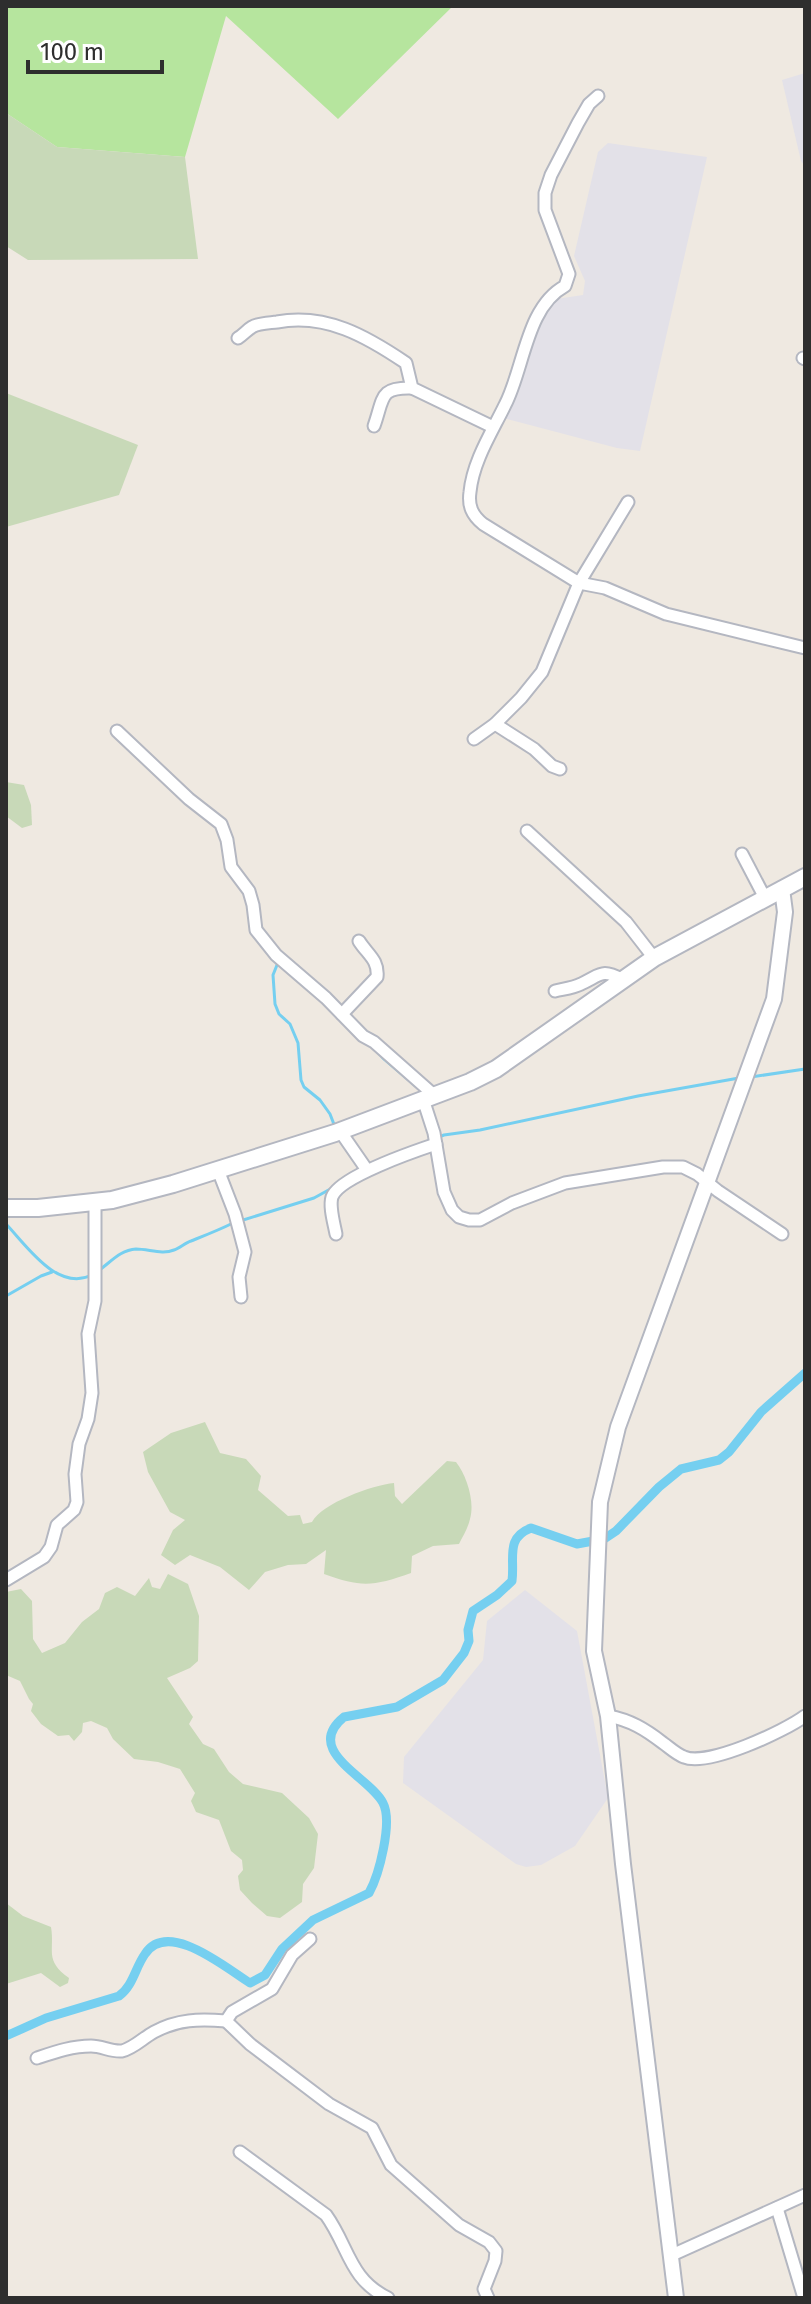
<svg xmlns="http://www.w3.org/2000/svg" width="811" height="2304" viewBox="0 0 811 2304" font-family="'Fira Sans',sans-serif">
<rect width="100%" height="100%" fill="#efe9e1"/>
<!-- industrial -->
<g fill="#e3e1e8">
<path d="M805,73V166L801,161L782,80Z"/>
<path d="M608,143L707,157L640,451L617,448L496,416L520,349L543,301L583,295L585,281L574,256L598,152Z"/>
<path d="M525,1590L577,1631L608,1798L575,1846L541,1865L526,1867L516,1864L403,1783L404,1757L483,1660L487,1621Z"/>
</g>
<!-- green -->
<path fill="#b6e59e" d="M6,6H453L338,119L226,16L185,157L57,147L6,113Z"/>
<!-- cemetery -->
<g fill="#c8d9b8">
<path d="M6,113L57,147L185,157L198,259L28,260L6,246Z"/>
<path d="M6,393L138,445L119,495L6,527Z"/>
<path d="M6,782L24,785L31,805L32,825L22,828L6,816Z"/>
<path d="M205,1422L220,1453L246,1459L261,1476L258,1490L288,1516L300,1515L303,1524L312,1522C322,1503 373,1485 394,1483L395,1496L402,1504L447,1461L456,1462C467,1476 475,1502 470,1519C468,1528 463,1536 459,1544L433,1546L412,1556L411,1573C374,1586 362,1588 324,1574L326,1550L306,1564L288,1565L265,1572L249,1590L220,1567L190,1555L175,1565L161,1555L173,1530L185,1520L170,1512L148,1472L143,1452L171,1433Z"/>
<path d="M168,1574L188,1584L199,1616L198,1661L190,1668L167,1678L193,1717L189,1724L203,1744L214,1749L229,1772L243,1784L282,1793L309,1818L318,1834L314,1868L303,1884L302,1902L280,1918L267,1916L252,1903L240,1890L238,1876L243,1870L242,1860L231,1851L219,1820L196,1812L191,1801L195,1793L180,1769L158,1762L134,1759L113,1739L107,1728L91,1721L83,1723L82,1732L74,1741L69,1735L58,1736L41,1724L31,1711L33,1704L29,1699L20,1681L6,1675V1592L21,1589L32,1601L33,1639L42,1653L65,1643L82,1622L99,1609L105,1593L117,1587L135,1596L149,1578L152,1587L160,1589Z"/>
<path d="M6,1903L23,1916L51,1927C55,1951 44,1960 69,1978L68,1983L60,1987L41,1973L6,1984Z"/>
</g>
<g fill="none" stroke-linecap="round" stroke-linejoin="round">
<!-- stream -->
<g stroke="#75cff0" stroke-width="3">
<path d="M279,960L273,975L275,1004L279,1014L290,1024L298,1043L301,1080L304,1087L320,1100L330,1114L335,1127"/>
<path d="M378,1052L383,1058L417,1087"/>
<path d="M751,1077L805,1069"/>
<path d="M418,1145L444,1135L480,1130L638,1096L739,1078"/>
<path d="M240,1221L314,1198L334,1187"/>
<path d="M6,1224C27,1246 57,1292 92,1275"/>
<path d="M98,1271C111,1262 120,1250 136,1249C149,1249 162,1255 174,1250C180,1248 185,1243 191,1241C206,1235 219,1230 233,1223"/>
<path d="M6,1296L41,1276L52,1272"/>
</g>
<!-- canal -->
<path stroke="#75cff0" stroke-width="9" d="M6,2036L46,2018L119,1996C133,1986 135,1968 145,1954C168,1919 226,1968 250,1983L265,1975L282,1949L313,1920L369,1893C379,1875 393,1822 383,1803C370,1777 302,1751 344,1717L397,1707L443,1680L464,1653L469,1641L468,1630L473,1611L497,1595L512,1581C515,1558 505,1538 531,1528L577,1544L604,1539L616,1531L659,1487L681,1469L719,1460L729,1452L761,1412L805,1373"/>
<defs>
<g id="minor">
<path d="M598,96L589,104L578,123L551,175L545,193V210L569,274L565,286C526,307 524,369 505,405C492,432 473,461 470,492C468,506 472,515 483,524L579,583L605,588L666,614L805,648"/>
<path d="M238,338C243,335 247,330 252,327C258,323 270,323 277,322C326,313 366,336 406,363L412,388L493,427"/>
<path d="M803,358L805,359"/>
<path d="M374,426C384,398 379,387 412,388"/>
<path d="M495,724L534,749L552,766L560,769"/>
<path d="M117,731L189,799L221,824L227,840L231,867L249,891L253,905L256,930L276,955L326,998L363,1036L374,1042L434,1095"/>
<path d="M474,739L495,724L521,698L542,672L579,583L628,502"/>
<path d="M527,831L626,922L654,958"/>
<path d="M742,854L765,898"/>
<path d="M555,991C563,989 573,988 581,984C601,975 601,968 623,980"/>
<path d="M342,1014L377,977C379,960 367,954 359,941"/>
<path d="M423,1099L434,1133L444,1192L452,1210L459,1217L469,1220H480L512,1203L565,1183L663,1167H683L697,1174L718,1191L782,1234"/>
<path d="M340,1131L367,1170"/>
<path d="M218,1170L235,1214L245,1252L239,1277L241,1297"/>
<path d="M336,1234C334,1223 329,1207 332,1197C339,1177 415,1151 436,1144"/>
<path d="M6,1580L44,1557L51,1547L57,1525L74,1510L77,1502L75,1474L79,1444L88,1419L92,1393L88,1334L95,1301V1202"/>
<path d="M608,1716C630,1720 645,1729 663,1743C669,1747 676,1754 684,1757C708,1767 785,1731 805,1716"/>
<path d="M310,1939L292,1955L272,1989L232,2012L226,2021L250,2044L329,2104L372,2128L391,2165L459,2225L489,2242L496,2251L495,2261L484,2289L488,2298"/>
<path d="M37,2058C55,2052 72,2046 91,2046C102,2046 111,2052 122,2051C134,2048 143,2038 154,2032C178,2019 199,2019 226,2021"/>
<path d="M240,2152L326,2215C349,2247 349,2279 388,2298"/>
<path d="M777,2208L804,2298"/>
<path d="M672,2255L805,2195"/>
</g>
<path id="tertiary" d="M676,2298L623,1864L608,1716L594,1651L600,1502L618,1427L774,999L785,912L782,889"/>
<path id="secondary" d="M6,1208H38L112,1200L173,1184L335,1133L470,1082L496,1069L654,958L805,877"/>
</defs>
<!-- minor casing -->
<use href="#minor" stroke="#b4b7c1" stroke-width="15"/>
<!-- tertiary casing -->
<use href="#tertiary" stroke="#b4b7c1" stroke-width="18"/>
<!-- secondary casing -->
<use href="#secondary" stroke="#b4b7c1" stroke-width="20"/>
<!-- minor -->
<use href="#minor" stroke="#fff" stroke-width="11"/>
<!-- tertiary -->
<use href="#tertiary" stroke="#fff" stroke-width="14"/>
<!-- secondary -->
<use href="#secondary" stroke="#fff" stroke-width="16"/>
</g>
<!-- border -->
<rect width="811" height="2304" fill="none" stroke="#2e2e2e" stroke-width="16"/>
<!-- scale -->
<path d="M28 60v12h134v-12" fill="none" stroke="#2e2e2e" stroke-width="4"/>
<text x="40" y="60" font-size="24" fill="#2e2e2e" stroke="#ffffff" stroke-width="6" paint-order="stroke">100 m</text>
</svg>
